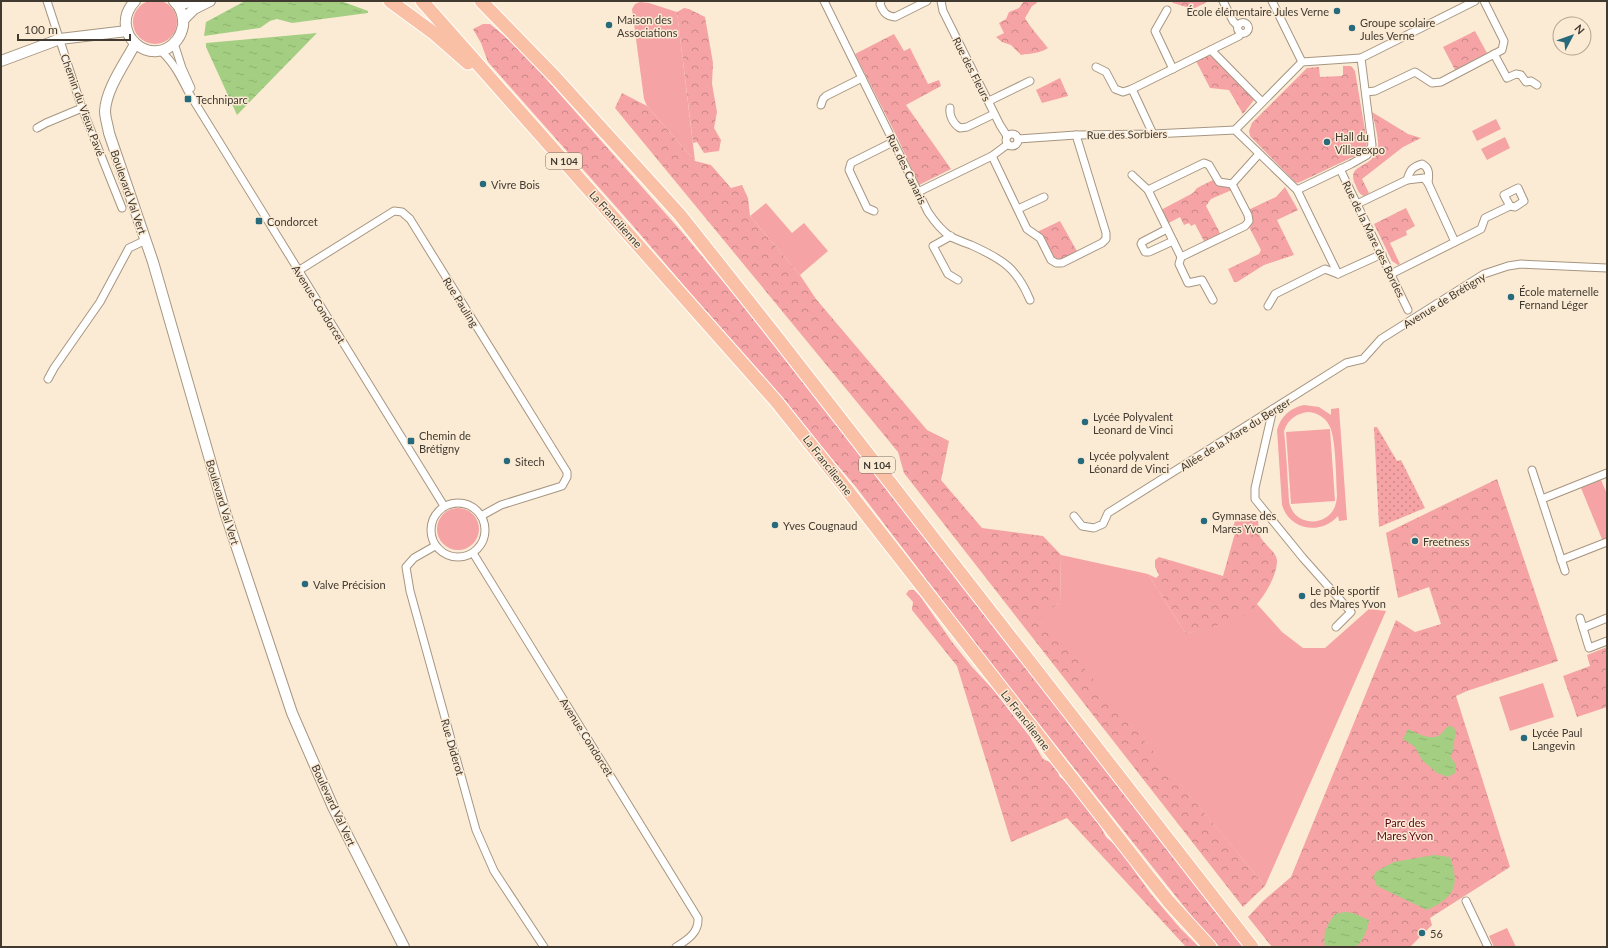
<svg xmlns="http://www.w3.org/2000/svg" width="1608" height="948" viewBox="0 0 1608 948" font-family="Lato,sans-serif">
<defs>
<pattern id="forest-crowns" width="20" height="18" patternUnits="userSpaceOnUse"><rect width="20" height="18" fill="#f5a3a5"/><path d="M2 6a3 3 0 1 1 6 0M12 15a3 3 0 1 1 6 0" fill="none" stroke="#c88687"/></pattern>
<pattern id="garden-dots" width="8" height="8" patternUnits="userSpaceOnUse"><rect width="8" height="8" fill="#f5a3a5"/><path d="M2 2h.1M6 6h.1" fill="none" stroke="#c88687" stroke-width="1.8" stroke-linecap="round"/></pattern>
<pattern id="water-ripples" width="26" height="14" patternUnits="userSpaceOnUse"><rect width="26" height="14" fill="#a4cf82"/><path d="M2 4q2-2 4 0t4 0M15 11q2-2 4 0t4 0" fill="none" stroke="#8eb271"/></pattern>
</defs>
<rect width="100%" height="100%" fill="#fcebd4"/>
<!-- grass -->
<g fill="#f5a3a5" fill-rule="evenodd">
<circle cx="155" cy="22" r="22"/>
<path d="M640,2L649,3L677,12L695,161L647,106L644,99L632,9L635,4Z"/>
<path d="M1496,119L1501,129L1477,141L1472,131Z"/>
<path d="M1505,137L1510,148L1487,160L1481,149Z"/>
<path d="M766,203L792,233L804,223L828,251L800,275L750,216Z"/>
<path d="M1304,405L1319,407L1331,415V409L1339,408L1347,520L1339,521L1338,516C1321,535 1290,531 1282,505L1277,430C1281,416 1290,408 1304,405ZM1309,412C1317,413 1325,417 1329,425C1336,436 1336,479 1337,494C1337,504 1334,513 1325,518C1314,525 1296,521 1291,508C1288,502 1289,493 1288,486C1287,468 1286,449 1284,431C1288,419 1297,413 1309,412Z"/>
<path d="M1330,429L1335,501L1291,504L1286,432Z"/>
<path d="M1601,480L1607,494V538L1602,539L1581,488Z"/>
<circle cx="458" cy="529" r="21"/>
<path d="M1061,555L1148,574L1186,634L1245,614L1256,603L1282,632L1303,648H1325L1369,609L1386,611L1265,886L1039,615L1060,603Z"/>
<path d="M1543,683L1554,717L1510,731L1499,697Z"/>
<path d="M1507,928L1516,947H1494L1489,936Z"/>
</g>
<!-- forest -->
<g fill="url(#forest-crowns)">
<path d="M1024,1H1036L1037,3L1032,6L1025,18C1027,23 1044,43 1048,48C1039,54 1031,53 1021,55L1011,45L1002,42L996,37L1004,33L999,23L1006,19L1009,12L1019,8Z"/>
<path d="M1171,1H1209L1193,9L1173,3Z"/>
<path d="M684,8L689,9L705,17L713,63L712,84L717,112L714,128L721,140L719,151L704,153L697,142L693,143L677,12Z"/>
<path d="M483,24H490L518,47L681,231L766,333L1247,947H1220L1205,933L985,656L856,487L634,227L488,62L481,43L473,29Z"/>
<path d="M1475,31L1487,53L1455,70L1443,47Z"/>
<path d="M894,34L904,51L910,48L928,84L939,80L941,86L906,105L951,169L919,185L898,139L855,54Z"/>
<path d="M1205,56H1210L1214,58L1254,100L1243,114L1229,90L1210,88L1196,61Z"/>
<path d="M1343,66H1351L1355,71L1367,142C1366,148 1364,151 1359,154L1298,183L1295,182L1250,136L1249,131L1252,123L1307,68L1319,67L1320,77L1341,76L1343,75Z"/>
<path d="M1060,78L1068,96L1042,103L1036,90Z"/>
<path d="M622,93L647,106L695,161L711,165L731,188L742,185L748,198L750,216L800,275L816,299L927,430L949,441L941,480L982,528L1043,536L1061,555L1060,603L1040,615L1265,886L1243,907L904,473L898,452L615,108Z"/>
<path d="M1372,112L1408,134L1421,138L1403,147L1362,179L1369,193L1364,196C1359,194 1358,191 1356,186C1345,164 1369,169 1377,152C1381,144 1374,122 1372,112Z"/>
<path d="M1217,178L1234,189L1211,199L1206,206L1222,237L1206,245L1195,224L1191,226L1189,223L1184,225L1180,217L1165,225L1159,211L1193,193L1197,188Z"/>
<path d="M1285,187L1298,210L1277,220L1294,255L1264,265L1237,282H1234L1228,269L1259,254L1261,250L1247,223L1246,211L1276,197Z"/>
<path d="M1406,208L1415,226L1406,231L1407,235L1390,243L1400,264L1398,265L1392,261L1374,224Z"/>
<path d="M1060,221L1078,253C1073,255 1068,258 1063,260C1052,264 1045,239 1037,232Z"/>
<path d="M1497,479L1558,661L1467,691L1456,696L1510,867L1430,918L1432,925L1410,947H1272L1248,917L1263,901L1291,877L1396,620L1415,632L1441,624L1429,587L1398,598L1386,533Z"/>
<path d="M1239,516L1249,517L1258,521C1259,526 1258,532 1260,536C1264,545 1277,552 1277,561C1277,578 1259,607 1244,615C1227,624 1205,628 1186,634L1148,574L1156,578L1159,575L1155,567V560L1159,557L1223,576L1235,533L1232,529L1236,519Z"/>
<path d="M909,590H914L920,596L952,642L972,667L1018,716L1029,731L1031,739L1043,759L1058,766L1059,776L1071,787L1095,816L1106,837L1126,855L1133,869L1151,894L1180,928L1199,947H1186L1067,818L1011,842L957,666L912,610L913,602L906,594Z"/>
<path d="M1607,647V707L1577,717L1563,676L1590,666L1587,655Z"/>
</g>
<!-- garden -->
<path fill="url(#garden-dots)" d="M1374,427H1377L1397,461L1401,460L1425,508L1379,527Z"/>
<!-- water -->
<g fill="url(#water-ripples)">
<path d="M245,1H341L368,11V13L292,23L277,19L270,21L260,28L204,36L206,22Z"/>
<path d="M317,33L237,115L206,47V43Z"/>
<path d="M1449,726L1453,727L1456,731L1452,754L1450,756L1456,765L1455,773L1448,777L1437,773L1422,760L1415,747L1403,739L1408,729C1417,733 1430,741 1440,735C1443,732 1445,728 1449,726Z"/>
<path d="M1434,855L1450,857C1460,886 1455,897 1427,910L1377,886L1374,879V875L1377,871L1394,862Z"/>
<path d="M1345,912L1353,913L1369,920C1367,931 1364,939 1356,947H1325C1323,931 1326,927 1335,914Z"/>
</g>
<g fill="none" stroke-linecap="round" stroke-linejoin="round">
<defs>
<g id="street">
<path d="M47,1L82,108L122,208"/>
<path d="M824,1L928,212C934,221 942,231 951,237C958,240 965,243 971,245C1002,259 1017,268 1030,300"/>
<path d="M881,1L880,4C883,11 885,16 895,17L927,1"/>
<path d="M941,1L943,11L1000,125L1007,136"/>
<path d="M1223,1L1233,21L1238,26"/>
<path d="M1272,1L1302,62"/>
<path d="M1167,10L1155,31L1173,69"/>
<circle cx="1243" cy="28" r="5.5"/>
<path d="M174,43L182,68L191,88"/>
<path d="M1211,50L1262,102"/>
<path d="M161,51C174,63 181,77 189,93L444,506"/>
<path d="M1494,54L1507,78L1516,74L1521,75L1526,82L1531,81L1537,85"/>
<path d="M1361,58L1372,145L1367,155L1351,164L1297,190L1235,130L1302,62Z"/>
<path d="M1361,58L1475,1"/>
<path d="M1096,67L1106,72L1115,89L1123,92L1132,89L1239,36L1241,33"/>
<path d="M1132,89L1153,134"/>
<path d="M1366,92L1375,91L1415,72L1432,83L1441,82L1502,50L1504,41L1484,1"/>
<path d="M989,101L1030,81"/>
<path d="M821,105L823,99L826,96L862,78"/>
<path d="M950,108C949,115 953,124 960,128L967,127L994,114"/>
<path d="M37,128L46,123L82,108"/>
<circle cx="1012" cy="140" r="6"/>
<path d="M1018,139L1076,135L1153,134L1235,130"/>
<path d="M992,156L1027,229L1040,238L1051,260L1056,263H1062L1102,243L1106,239V233L1076,135"/>
<path d="M1204,163L1209,165L1219,182L1232,184L1248,215L1249,221L1245,226L1181,257L1148,190Z"/>
<path d="M1340,169L1408,310"/>
<path d="M1132,175L1148,190"/>
<path d="M1407,180C1410,170 1412,167 1422,164C1430,168 1429,175 1428,183"/>
<path d="M1232,184L1259,154"/>
<path d="M1297,190L1338,274"/>
<path d="M918,192L992,156L1008,144"/>
<path d="M1357,204L1407,180L1424,178L1428,183L1455,242"/>
<path d="M1018,209L1044,197"/>
<path d="M874,211L867,208L849,170L851,163L893,142"/>
<path d="M1167,229L1142,242L1141,244L1145,252H1149L1173,241"/>
<path d="M951,236L933,246L948,274L958,280"/>
<path d="M1181,257L1179,264L1188,283L1202,280L1213,300"/>
<path d="M298,271L394,211L402,212L410,219L567,472V477L562,486L501,505L481,516"/>
<path d="M1391,274L1481,229L1485,218L1510,206L1515,207L1524,201L1518,188L1504,195L1510,206"/>
<path d="M1268,306L1275,294L1325,269L1338,274L1382,254"/>
<path d="M48,379L54,368L100,302L129,248L146,240"/>
<path d="M1273,409L1255,488V499L1303,558L1351,612L1336,627"/>
<path d="M1532,470L1565,571"/>
<path d="M1542,499L1607,473"/>
<circle cx="458" cy="530" r="27"/>
<path d="M1074,516L1082,526L1094,528L1103,524L1108,513L1346,363L1363,359L1381,339L1484,274L1508,266L1521,264L1607,268"/>
<path d="M435,546L414,558L406,567L410,591L476,830L494,871L544,947"/>
<path d="M473,553L698,918C699,933 687,940 676,947"/>
<path d="M1561,560L1607,542"/>
<path d="M1580,618L1589,648L1607,641"/>
<path d="M1583,628L1607,618"/>
<path d="M1466,901L1488,947"/>
</g>
<g id="secondary">
<path d="M135,1C106,32 152,71 177,40C180,36 182,31 183,26C184,17 181,7 174,1"/>
<path d="M176,3H185L195,1"/>
<path d="M183,20L194,9L210,1"/>
<path d="M135,44C125,63 106,89 105,111C105,118 108,126 109,133L153,262L225,512L292,713L333,807L404,947"/>
<path d="M1,61L60,39L127,31"/>
</g>
<g id="highway">
<path d="M390,1L435,34L468,63"/>
<path d="M422,1L776,401L840,481L1145,872L1169,902L1210,947"/>
<path d="M481,1L554,76L680,215L772,331L1252,947"/>
</g>
</defs>
<!-- street casing -->
<use href="#street" stroke="#a69681" stroke-width="9"/>
<!-- secondary casing -->
<use href="#secondary" stroke="#a69681" stroke-width="12"/>
<!-- highway casing -->
<use href="#highway" stroke="#fff" stroke-width="15"/>
<!-- street -->
<use href="#street" stroke="#fff" stroke-width="7"/>
<!-- secondary -->
<use href="#secondary" stroke="#fff" stroke-width="10"/>
<!-- highway -->
<use href="#highway" stroke="#fac0a5" stroke-width="13"/>
</g>
<!-- markers -->
<g fill="#276a7c" stroke="#fcebd4" stroke-width="1.5">
<circle cx="1337" cy="11" r="4"/>
<circle cx="609" cy="25" r="4"/>
<circle cx="1352" cy="28" r="4"/>
<rect x="184" y="95" width="8" height="8" rx="2"/>
<circle cx="1327" cy="142" r="4"/>
<circle cx="483" cy="184" r="4"/>
<rect x="255" y="217" width="8" height="8" rx="2"/>
<circle cx="1511" cy="297" r="4"/>
<circle cx="1085" cy="422" r="4"/>
<rect x="407" y="437" width="8" height="8" rx="2"/>
<circle cx="507" cy="461" r="4"/>
<circle cx="1081" cy="461" r="4"/>
<circle cx="1204" cy="521" r="4"/>
<circle cx="775" cy="525" r="4"/>
<circle cx="1415" cy="541" r="4"/>
<circle cx="305" cy="584" r="4"/>
<circle cx="1302" cy="596" r="4"/>
<circle cx="1524" cy="738" r="4"/>
<circle cx="1422" cy="933" r="4"/>
</g>
<g text-anchor="middle" dominant-baseline="central" stroke-width="3" stroke-linejoin="round" paint-order="stroke">
<!-- shield labels -->
<g fill="#fcebd4" stroke="#786f62" stroke-width="1">
<rect x="546" y="153" width="36" height="16" rx="3"/>
<rect x="859" y="457" width="36" height="16" rx="3"/>
</g>
<g font-size="10" font-weight="bold" fill="#403a31">
<text x="564" y="161">N 104</text>
<text x="877" y="465">N 104</text>
</g>
<!-- poi labels -->
<g font-size="11" fill="#403a31" stroke="#fcebd4" text-anchor="start">
<text x="1329" y="11" text-anchor="end">École élémentaire Jules Verne</text>
<text x="617" y="19">Maison des<tspan x="617" dy="13">Associations</tspan></text>
<text x="1360" y="22">Groupe scolaire<tspan x="1360" dy="13">Jules Verne</tspan></text>
<text x="196" y="99">Techniparc</text>
<text x="1335" y="136">Hall du<tspan x="1335" dy="13">Villagexpo</tspan></text>
<text x="491" y="184">Vivre Bois</text>
<text x="267" y="221">Condorcet</text>
<text x="1519" y="291">École maternelle<tspan x="1519" dy="13">Fernand Léger</tspan></text>
<text x="1093" y="416">Lycée Polyvalent<tspan x="1093" dy="13">Leonard de Vinci</tspan></text>
<text x="419" y="435">Chemin de<tspan x="419" dy="13">Brétigny</tspan></text>
<text x="1089" y="455">Lycée polyvalent<tspan x="1089" dy="13">Léonard de Vinci</tspan></text>
<text x="515" y="461">Sitech</text>
<text x="1212" y="515">Gymnase des<tspan x="1212" dy="13">Mares Yvon</tspan></text>
<text x="783" y="525">Yves Cougnaud</text>
<text x="1423" y="541">Freetness</text>
<text x="313" y="584">Valve Précision</text>
<text x="1310" y="590">Le pôle sportif<tspan x="1310" dy="13">des Mares Yvon</tspan></text>
<text x="1532" y="732">Lycée Paul<tspan x="1532" dy="13">Langevin</tspan></text>
<text x="1430" y="933">56</text>
</g>
<!-- street labels -->
<g font-size="11" fill="#403a31" stroke="#fcebd4">
<text transform="translate(972 69) rotate(63)">Rue des Fleurs</text>
<text transform="translate(83 105) rotate(70)">Chemin du Vieux Pavé</text>
<text transform="translate(1127 134) rotate(-1)">Rue des Sorbiers</text>
<text transform="translate(907 169) rotate(64)">Rue des Canaris</text>
<text transform="translate(129 192) rotate(71)">Boulevard Val Vert</text>
<text transform="translate(616 219) rotate(48)">La Francilienne</text>
<text transform="translate(1374 239) rotate(64)">Rue de la Mare des Bordes</text>
<text transform="translate(1444 300) rotate(-32)">Avenue de Brétigny</text>
<text transform="translate(461 302) rotate(58)">Rue Pauling</text>
<text transform="translate(319 304) rotate(58)">Avenue Condorcet</text>
<text transform="translate(1235 434) rotate(-32)">Allée de la Mare du Berger</text>
<text transform="translate(828 465) rotate(52)">La Francilienne</text>
<text transform="translate(223 502) rotate(73)">Boulevard Val Vert</text>
<text transform="translate(1026 720) rotate(52)">La Francilienne</text>
<text transform="translate(587 737) rotate(58)">Avenue Condorcet</text>
<text transform="translate(453 747) rotate(74)">Rue Diderot</text>
<text transform="translate(334 805) rotate(65)">Boulevard Val Vert</text>
</g>
<!-- park labels -->
<g font-size="11" fill="#5a0518" stroke="#fcebd4">
<text x="1405" y="822">Parc des<tspan x="1405" dy="13">Mares Yvon</tspan></text>
</g>
</g>
<!-- border -->
<rect width="1608" height="948" fill="none" stroke="#403a31" stroke-width="4"/>
<!-- north arrow -->
<g transform="translate(1572 36) rotate(49)"><circle r="19" fill="#fcebd4" stroke="#b1a493"/>
<path d="M0-3L7 15L0 10L-7 15Z" fill="#276a7c"/>
<text y="-6" font-size="11" font-weight="bold" text-anchor="middle" fill="#403a31">N</text>
</g>
<!-- scale -->
<path d="M18 34v6h112v-6" fill="none" stroke="#403a31" stroke-width="2"/>
<text x="24" y="34" font-size="12" fill="#403a31" stroke="#fcebd4" stroke-width="3" paint-order="stroke">100 m</text>
</svg>
